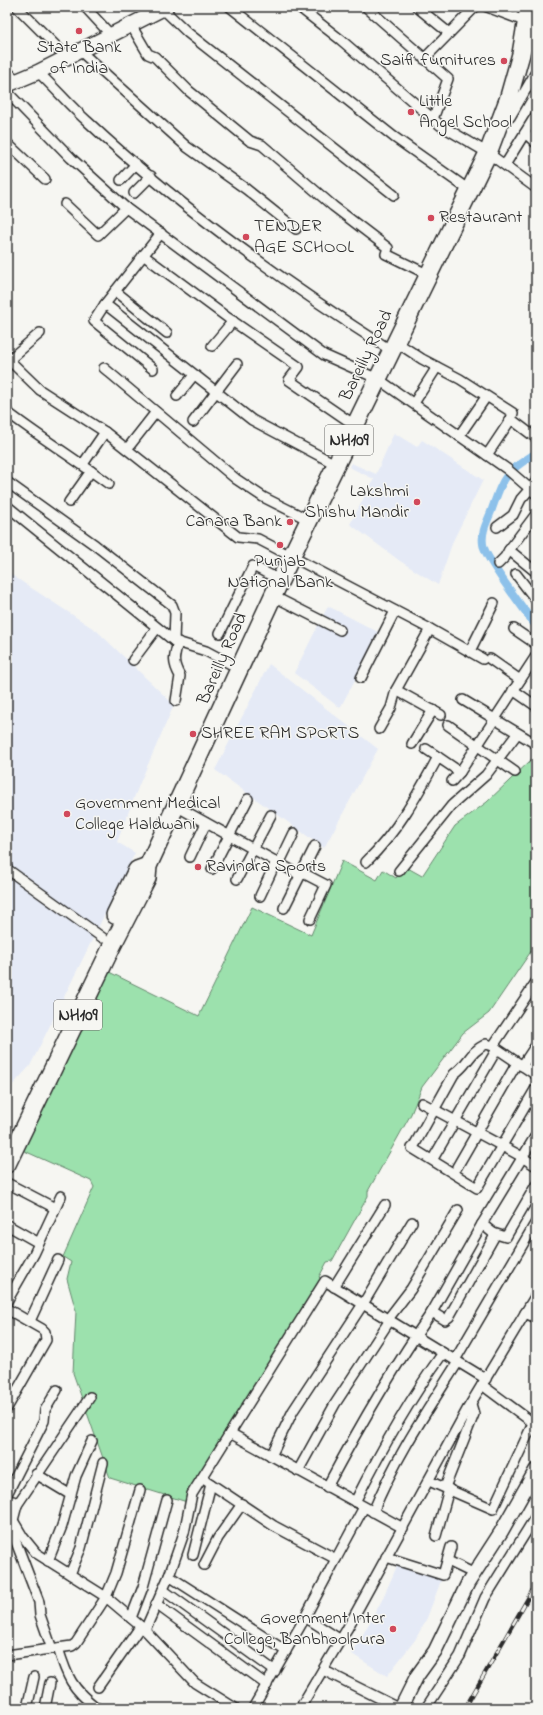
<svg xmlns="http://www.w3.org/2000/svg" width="543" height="1715" viewBox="0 0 543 1715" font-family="'Indie Flower',sans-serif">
<rect width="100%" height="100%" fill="#f6f6f2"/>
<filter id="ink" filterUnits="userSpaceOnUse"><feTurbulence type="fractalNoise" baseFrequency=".025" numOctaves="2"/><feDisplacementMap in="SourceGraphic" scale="8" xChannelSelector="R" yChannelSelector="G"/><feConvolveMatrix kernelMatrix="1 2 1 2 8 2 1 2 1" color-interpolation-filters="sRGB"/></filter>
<g filter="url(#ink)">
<!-- built -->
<g fill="#e5eaf6">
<path d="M394,433L417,447L422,440L483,480L453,541L438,585L400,561L350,524L374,479L349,467L351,463L376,474Z"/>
<path d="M7,572L97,631L174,705L139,785L117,842L135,853L30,1066L7,1091Z"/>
<path d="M328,606L380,633L340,708L294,673Z"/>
<path d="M269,664L378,749L324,848L215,770Z"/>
<path d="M398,1564L442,1578L427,1618L415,1640L387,1676L352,1654L381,1602Z"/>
</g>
<!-- green -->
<path fill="#9ce1ad" stroke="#64866c" d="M536,752V944L489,1013L463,1033L422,1087L411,1114L368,1191V1196L332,1261L327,1262L319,1277L321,1279L187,1502L110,1478L73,1373L76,1311L67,1279L71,1262L63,1257L94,1187L91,1181L20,1149L105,970L199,1016L252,907L311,935L342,861L377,880L383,870L396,878L406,867L422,876L455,826L487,802L531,760Z"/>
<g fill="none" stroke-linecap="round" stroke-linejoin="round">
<!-- canal -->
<path stroke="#8dc1ea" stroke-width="8" d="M536,453C505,473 504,475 492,509C488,521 481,530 483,544C484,557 526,612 536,626"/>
<defs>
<g id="street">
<path d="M17,7L67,57"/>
<path d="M85,7L111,35"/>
<path d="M230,7L394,137L469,190"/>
<path d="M299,7L341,40L440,125L488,153L536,188"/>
<path d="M366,7L448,79L433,119"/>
<path d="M417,7L449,33"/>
<path d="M487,7L527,22"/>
<path d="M163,9L188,33L394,195"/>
<path d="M131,25L148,54L155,57L189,91L250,141L262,145L333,206L388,248L386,254L429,275"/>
<path d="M524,41L536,50"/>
<path d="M79,50L187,147L246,189L296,229"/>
<path d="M424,59L475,7"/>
<path d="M7,71L17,81"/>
<path d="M38,72C55,88 70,106 87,121C180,208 285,283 392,351"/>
<path d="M7,92L71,158L126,208L324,355L378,379L507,469L536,494"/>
<path d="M504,118L510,117L536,72"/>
<path d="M525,133L536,143"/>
<path d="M7,143L45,179"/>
<path d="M505,165L536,115"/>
<path d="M121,180L136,164"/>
<path d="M134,193L151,176"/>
<path d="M65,204L98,235L126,208"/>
<path d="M161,233L105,304L252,420L337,465"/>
<path d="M143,255L228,318L299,367L289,380L356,426"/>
<path d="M115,291L167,333"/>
<path d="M105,304L94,321L153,369"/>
<path d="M396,342L422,359L460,379L513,413L511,419L536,438"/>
<path d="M212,346L233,321"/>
<path d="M7,358L40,390L105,432L238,537L258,539L430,629L483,659"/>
<path d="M9,360L40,333"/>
<path d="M104,368L236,479L263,497L309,520"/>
<path d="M177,396L194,375"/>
<path d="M414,403L437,367"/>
<path d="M7,412C40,437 75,459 109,484"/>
<path d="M193,422L237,364"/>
<path d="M459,436L486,397"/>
<path d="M127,449L156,412"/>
<path d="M487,455L511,419"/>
<path d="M83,464L105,432"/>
<path d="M7,482L95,545L172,605L175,613L174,641"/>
<path d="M69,502L91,471"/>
<path d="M7,506L174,641L206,651L240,669"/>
<path d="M536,514L509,550L536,572"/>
<path d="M497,527L513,515L521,499L536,482"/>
<path d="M498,564L505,557L509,550"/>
<path d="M516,574L536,600"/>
<path d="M273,596L340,630"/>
<path d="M514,629L536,644"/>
<path d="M220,633L253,566L280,580"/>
<path d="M470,651L494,603"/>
<path d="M490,659L520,680"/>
<path d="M133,660L157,628"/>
<path d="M361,678L395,611"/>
<path d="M396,690L441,715"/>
<path d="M513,690L536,706"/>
<path d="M463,700L536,744"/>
<path d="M176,701L180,676C172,662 174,657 178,642"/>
<path d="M448,725L515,772"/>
<path d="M379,729L391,708L396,690L430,629"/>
<path d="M412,744L433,710"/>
<path d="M426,749L438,757"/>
<path d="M452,781L460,772"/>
<path d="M176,806L300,875"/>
<path d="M190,857L206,823"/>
<path d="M366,862C397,832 417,796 438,757L460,772L536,656"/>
<path d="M279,864L294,833"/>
<path d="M7,869L103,938"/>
<path d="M212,869L248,799"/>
<path d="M399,871L452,805L486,775L517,734"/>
<path d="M301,872L326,885L310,919"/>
<path d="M237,879L271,815"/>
<path d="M260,896L276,862"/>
<path d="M284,908L315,846"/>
<path d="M493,1046L536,1075"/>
<path d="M522,1066L536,1045"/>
<path d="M422,1103L517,1154L536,1166"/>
<path d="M415,1144L454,1074C469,1064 468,1053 486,1044L493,1046L536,982"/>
<path d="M412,1148L477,1188L536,1088"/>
<path d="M434,1157L497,1049"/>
<path d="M457,1167L517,1063"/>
<path d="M7,1183L55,1208"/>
<path d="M7,1225L39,1243"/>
<path d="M493,1233L506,1237L536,1185"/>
<path d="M334,1287L385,1205"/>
<path d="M7,1301L34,1254L61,1196"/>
<path d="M7,1309L42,1329L45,1332L46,1340L7,1408"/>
<path d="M432,1312L482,1224"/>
<path d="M525,1313L536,1318"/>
<path d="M388,1319L411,1289L458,1210"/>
<path d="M30,1321L58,1260"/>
<path d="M455,1360L536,1222"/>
<path d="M482,1385L536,1425"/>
<path d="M230,1433L403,1528"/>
<path d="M271,1456L293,1411L363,1304L412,1222"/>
<path d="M298,1471L335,1404L390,1320"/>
<path d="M36,1474L71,1495"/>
<path d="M202,1478L274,1526L336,1559L364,1507"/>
<path d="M429,1481L493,1509L536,1417"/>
<path d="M327,1487C359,1427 393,1368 432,1312L445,1320L449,1317L494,1237L493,1233L482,1224L536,1135"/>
<path d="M445,1487L474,1414L471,1404"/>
<path d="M7,1494L44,1421L45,1410L57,1390"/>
<path d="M355,1502C381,1450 409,1400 443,1353"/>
<path d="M17,1505L90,1397"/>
<path d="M373,1512C395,1458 427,1411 458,1362"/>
<path d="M14,1522L23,1537L36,1553L106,1597L145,1630L195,1683L235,1708"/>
<path d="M11,1528L17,1505L13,1501"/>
<path d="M11,1529L39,1602L40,1615L52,1649"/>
<path d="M436,1536L449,1489"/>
<path d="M193,1555L211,1484"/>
<path d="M386,1557L443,1575L451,1547"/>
<path d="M48,1561L62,1526L76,1476L92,1441"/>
<path d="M448,1561L475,1574"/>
<path d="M204,1565L218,1538L242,1504"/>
<path d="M70,1574L81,1548L103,1463"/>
<path d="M169,1576L286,1651"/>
<path d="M163,1590L275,1671"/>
<path d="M156,1604L267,1685"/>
<path d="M305,1617L341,1640"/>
<path d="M131,1618L143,1587L167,1500"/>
<path d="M145,1630L169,1576L184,1533L192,1494L325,1281L486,1379"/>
<path d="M58,1648C67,1677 72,1689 97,1708"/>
<path d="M7,1655L72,1646L76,1643L106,1597L116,1573L140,1490"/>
<path d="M323,1670L399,1708"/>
<path d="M98,1687L140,1627"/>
<path d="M27,1708L34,1677"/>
<path d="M45,1708L50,1683"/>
<path d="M253,1708L302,1623L336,1559"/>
<path d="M300,1708L347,1629L468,1408L536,1295"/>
<path d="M426,1708L460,1656L485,1598L536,1516"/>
</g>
<path id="secondary" d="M401,1708L417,1676L435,1651L468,1583L501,1532L536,1470"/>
<path id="primary" d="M7,85L38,72L166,7"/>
<g id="highway">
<path d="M115,915L137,870L148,866"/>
<path d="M7,1164L113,944L147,878L148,866L291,557L488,153L508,100L521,54L529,7"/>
</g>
</defs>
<!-- street casing -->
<use href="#street" stroke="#2b2b2b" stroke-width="12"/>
<!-- secondary casing -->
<use href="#secondary" stroke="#2b2b2b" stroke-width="16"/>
<!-- primary casing -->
<use href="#primary" stroke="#2b2b2b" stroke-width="17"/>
<!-- highway casing -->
<use href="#highway" stroke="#2b2b2b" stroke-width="20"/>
<!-- street -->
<use href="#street" stroke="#f6f6f2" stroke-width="9"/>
<!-- secondary -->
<use href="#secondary" stroke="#f6f6f2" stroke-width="13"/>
<!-- primary -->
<use href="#primary" stroke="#f6f6f2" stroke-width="14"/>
<!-- highway -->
<use href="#highway" stroke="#f6f6f2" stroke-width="17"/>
<defs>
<path id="rail" d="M465,1708L536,1584"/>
</defs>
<!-- rail casing -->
<use href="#rail" stroke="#2b2b2b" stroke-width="4"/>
<!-- rail -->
<use href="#rail" stroke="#f6f6f2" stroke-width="2.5" stroke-dasharray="8" stroke-linecap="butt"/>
</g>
</g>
<!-- markers -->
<g fill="#d1495b" stroke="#f6f6f2" stroke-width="1.5">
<circle cx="79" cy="31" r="4"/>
<circle cx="504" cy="61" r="4"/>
<circle cx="411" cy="112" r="4"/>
<circle cx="431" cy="218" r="4"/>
<circle cx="246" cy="237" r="4"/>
<circle cx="417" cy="502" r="4"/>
<circle cx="290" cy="522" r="4"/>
<circle cx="280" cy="545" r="4"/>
<circle cx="193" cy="734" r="4"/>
<circle cx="67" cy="814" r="4"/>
<circle cx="198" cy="867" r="4"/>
<circle cx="393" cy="1629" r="4"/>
</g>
<g text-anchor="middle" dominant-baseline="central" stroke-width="3" stroke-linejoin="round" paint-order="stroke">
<!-- shield labels -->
<g fill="#f6f6f2" stroke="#686867" stroke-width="1">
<rect x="325" y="425" width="48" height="30" rx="3"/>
<rect x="54" y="1000" width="48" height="30" rx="3"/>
</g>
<g font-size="17" font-weight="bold" fill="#2b2b2b">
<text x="349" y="440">NH109</text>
<text x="78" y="1015">NH109</text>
</g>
<!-- poi labels -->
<g font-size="18" fill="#2b2b2b" stroke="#f6f6f2" text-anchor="start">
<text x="79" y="48" text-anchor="middle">State Bank<tspan x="79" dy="21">of India</tspan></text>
<text x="496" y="61" text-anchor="end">Saifi furnitures</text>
<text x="419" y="102">Little<tspan x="419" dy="21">Angel School</tspan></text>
<text x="439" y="218">Restaurant</text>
<text x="254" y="227">TENDER<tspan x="254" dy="21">AGE SCHOOL</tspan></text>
<text x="409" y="492" text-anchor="end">Lakshmi<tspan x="409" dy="21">Shishu Mandir</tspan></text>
<text x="282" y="522" text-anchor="end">Canara Bank</text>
<text x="280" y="562" text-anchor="middle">Punjab<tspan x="280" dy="21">National Bank</tspan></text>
<text x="201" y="734">SHREE RAM SPORTS</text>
<text x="75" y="804">Government Medical<tspan x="75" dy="21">College Haldwani</tspan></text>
<text x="206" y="867">Ravindra Sports</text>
<text x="385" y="1619" text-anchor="end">Government Inter<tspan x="385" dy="21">College, Banbhoolpura</tspan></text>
</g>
<!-- street labels -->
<g font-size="18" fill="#2b2b2b" stroke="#f6f6f2">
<text transform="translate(367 356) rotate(-64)">Bareilly Road</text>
<text transform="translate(223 659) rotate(-66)">Bareilly Road</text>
</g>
</g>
<!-- margin -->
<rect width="543" height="1715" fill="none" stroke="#f6f6f2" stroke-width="24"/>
<rect x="12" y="12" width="519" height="1691" fill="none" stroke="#2b2b2b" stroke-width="1.5" filter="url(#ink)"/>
</svg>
